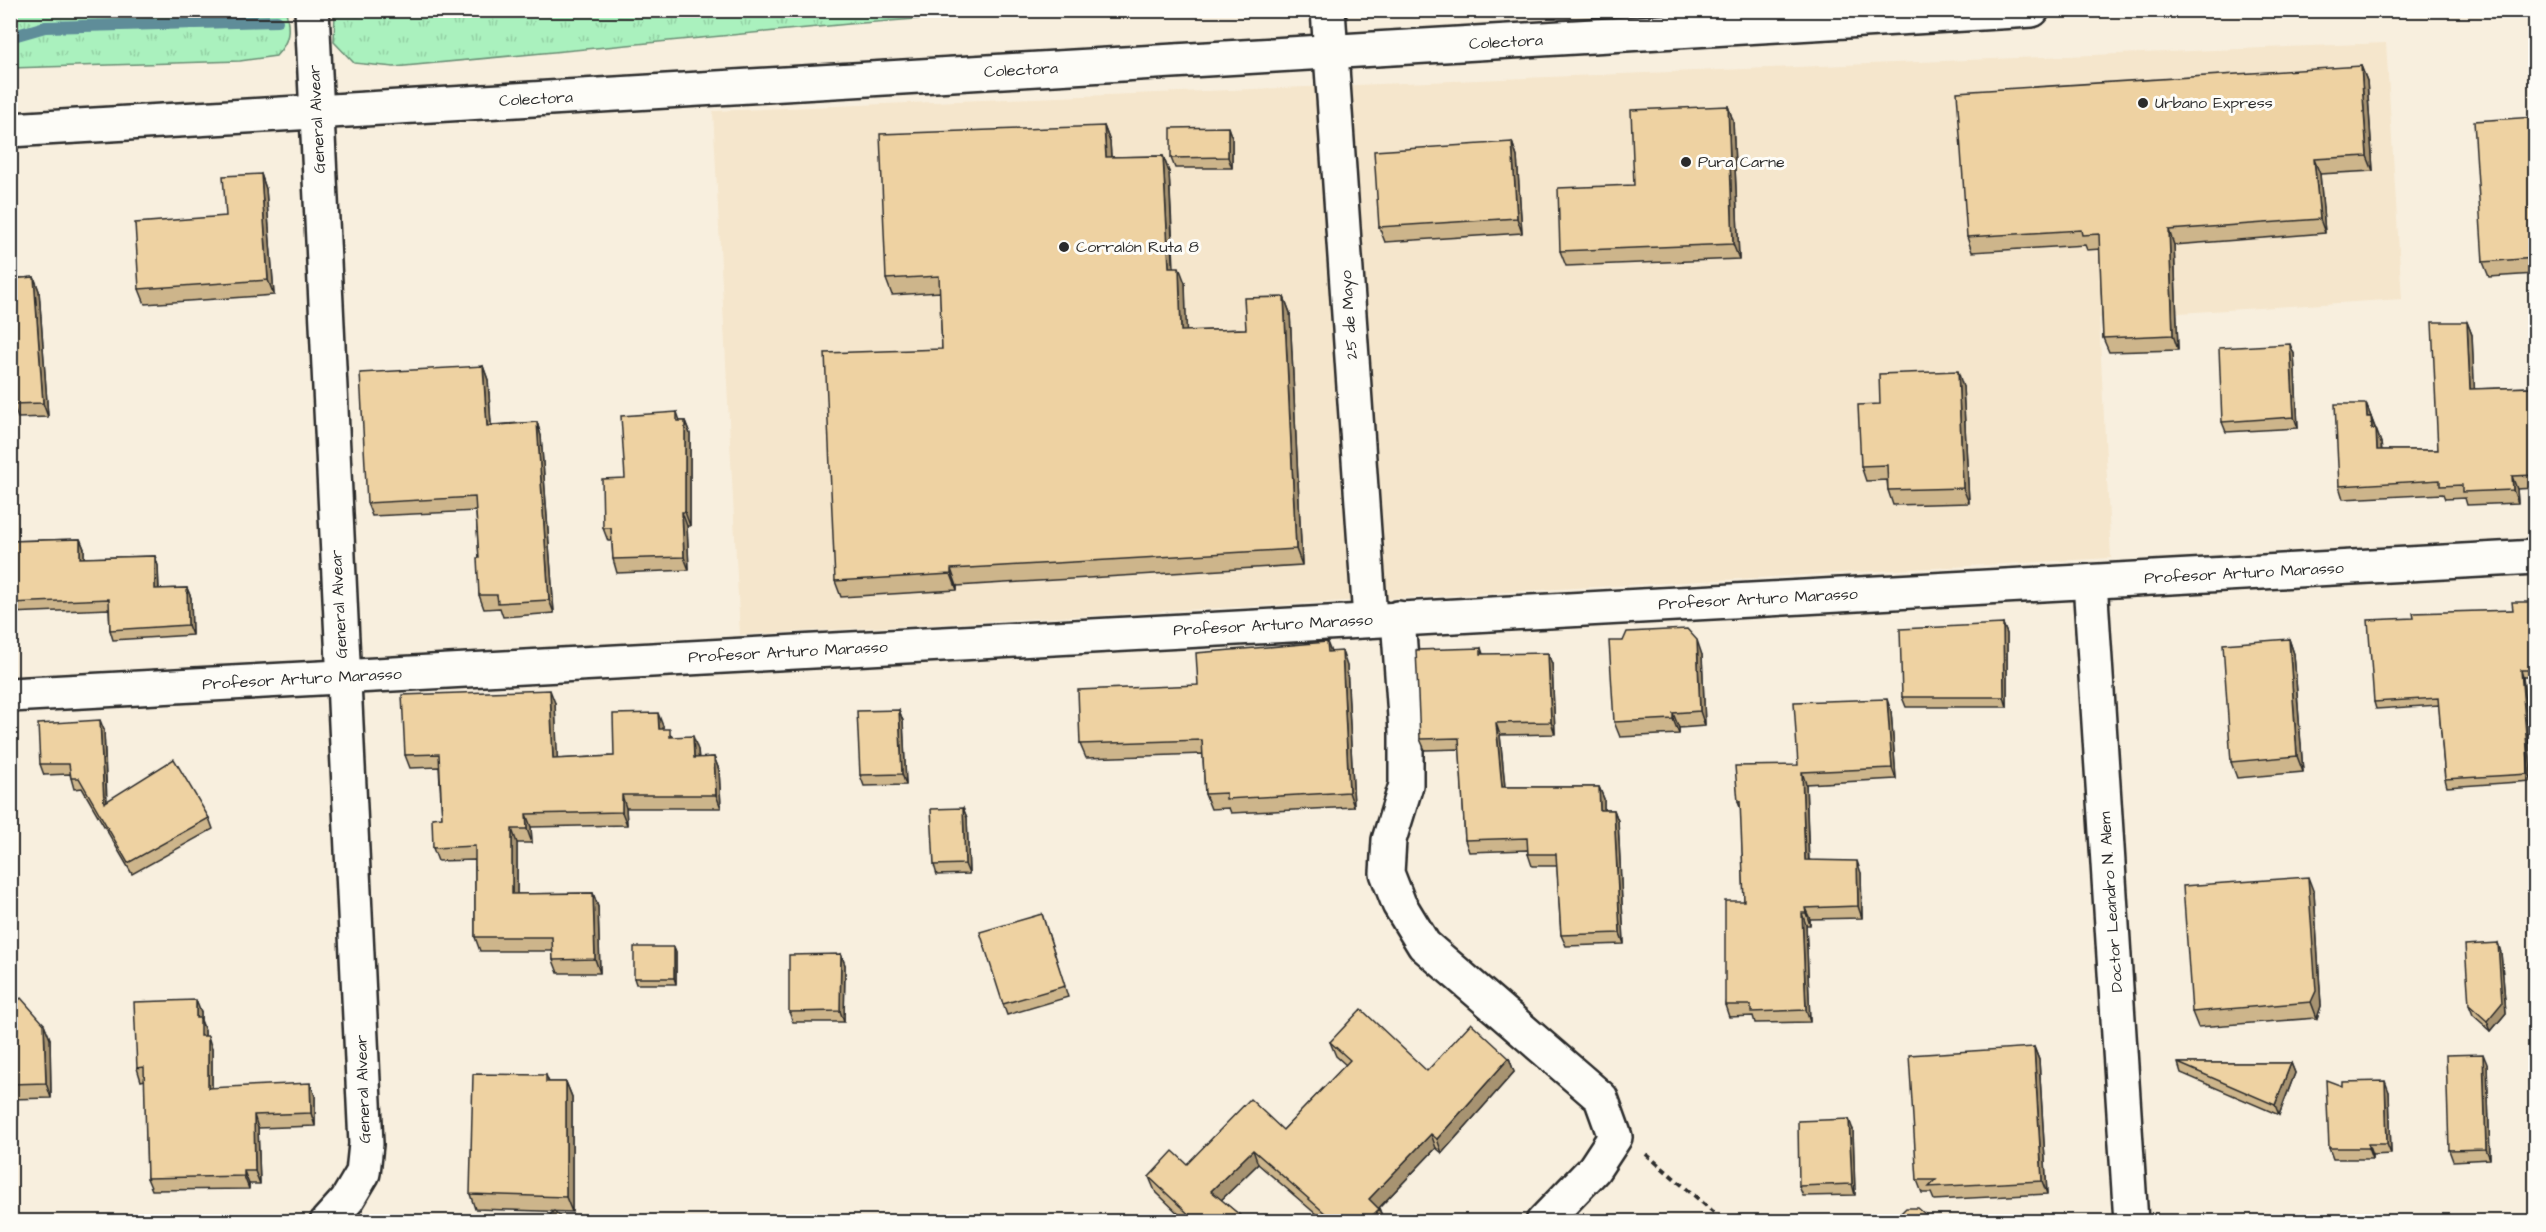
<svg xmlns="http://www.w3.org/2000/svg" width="2546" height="1232" viewBox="0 0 2546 1232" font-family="'Architects Daughter',sans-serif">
<defs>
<pattern id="grass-tufts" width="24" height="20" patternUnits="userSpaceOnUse" patternTransform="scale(1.5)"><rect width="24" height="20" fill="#aaf1be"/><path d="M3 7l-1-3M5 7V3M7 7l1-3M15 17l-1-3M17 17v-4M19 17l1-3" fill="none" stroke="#92cfa3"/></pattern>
</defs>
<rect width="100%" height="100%" fill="#f8efde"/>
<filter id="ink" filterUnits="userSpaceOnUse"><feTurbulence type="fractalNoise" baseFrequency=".0167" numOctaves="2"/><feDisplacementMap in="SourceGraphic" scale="12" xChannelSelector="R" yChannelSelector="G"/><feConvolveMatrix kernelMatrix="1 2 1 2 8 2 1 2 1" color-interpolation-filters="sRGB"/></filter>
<g filter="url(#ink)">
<!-- built -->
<path fill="#f5e6cc" d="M2386,43L2402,299L2099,318L2111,558L740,635L713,111Z"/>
<!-- grass -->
<g fill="url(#grass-tufts)" stroke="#6a8e74" stroke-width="1.5">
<path d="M11,10L286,11C290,30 290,41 276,56L240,61L11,68Z"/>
<path d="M335,11V10L1023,11L849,24L394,67L354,63L334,42Z"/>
</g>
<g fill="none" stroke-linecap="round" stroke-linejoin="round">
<!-- stream -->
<g stroke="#5f8d99" stroke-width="12">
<path d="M357,11L358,10"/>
<path d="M10,37L45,27L277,21"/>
</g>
<defs>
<g id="street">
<path d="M312,10L366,1144L363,1173L347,1200L327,1222"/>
<path d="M1328,10L1370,619"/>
<path d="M10,130L2032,10"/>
<path d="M2090,582L2131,1222"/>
<path d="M1398,618L1406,731V785L1389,840L1387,873L1399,904L1424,945L1601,1098L1615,1137L1594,1169L1543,1222"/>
<path d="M10,695L2536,557"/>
</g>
</defs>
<!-- street casing -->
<use href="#street" stroke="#2b2b2b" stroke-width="38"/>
<!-- path -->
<path stroke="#2b2b2b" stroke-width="4" stroke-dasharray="6 4.5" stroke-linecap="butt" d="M1646,1154L1725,1222"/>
<!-- street -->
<use href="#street" stroke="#fdfcf7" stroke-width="33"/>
</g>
<!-- wall -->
<g fill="#cdb58b" stroke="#2b2b2b" stroke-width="1.5">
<path d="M2361,66L2367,81L2373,171L2320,174L2325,233L2174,245L2178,350L2109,352L2103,338L2100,249L2087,250L2085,245L1972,252L1967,237Z"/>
<path d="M1728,106L1733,121L1739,259L1566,266L1560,251L1634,185Z"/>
<path d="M2535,117V274L2489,277L2483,262Z"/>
<path d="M1104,126L1110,142L1111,157L1163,156L1169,172L1174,267L1185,283L1186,331L1246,329L1284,297L1290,313L1302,565L957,586V590L841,597L835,581L942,349L940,292L892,295L886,279Z"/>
<path d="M1232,138V168H1175L1171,158Z"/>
<path d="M1512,142L1517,157L1522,233L1385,242L1379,227Z"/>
<path d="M261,174L266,189L274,295L145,304L139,289L226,216Z"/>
<path d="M34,277L39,291L48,417L18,418L13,404V361H10V279Z"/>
<path d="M2467,322L2472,335L2474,389L2534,387L2535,384V488L2517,489L2518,503L2467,505L2465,498L2445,499L2443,494L2343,499L2339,486L2366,404L2381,443L2382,450H2438Z"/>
<path d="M2294,354L2298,428L2226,432L2222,422Z"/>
<path d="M483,366L488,380L491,425L537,422L541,436L554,613L503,617L500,608L484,609L479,595V558L476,511L372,516L367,503Z"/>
<path d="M1963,387L1969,503L1893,505L1888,490L1887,480L1866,481L1861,466L1880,404Z"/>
<path d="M677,412L680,421H685L690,434V526H687L689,570L617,573L613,559L612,541H608L603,528L625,478Z"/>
<path d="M80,539L84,549V558L155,556L158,566L159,589L187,588L191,598L192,635L113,640L110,630L109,609L10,613V541Z"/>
<path d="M2535,602V677H2523L2532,781L2447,787L2445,779L2439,705L2376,709L2374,702L2414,618L2513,610Z"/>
<path d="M2003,624L2007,634V707H1906L1902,697Z"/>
<path d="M2289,639L2294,654L2303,772L2237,778L2231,762Z"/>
<path d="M1623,641L1702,655L1705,726L1679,728V734L1620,737L1614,722Z"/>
<path d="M1327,642L1331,652L1347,666L1354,807L1231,813L1229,808L1211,809L1205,794L1203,754L1086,758L1080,744L1198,685Z"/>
<path d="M1481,648L1483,654L1552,664L1555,734L1500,735L1505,787H1599L1604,799V810H1614L1618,821L1624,944L1566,946L1561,935L1557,866H1532L1528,854V850L1469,852L1465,840L1460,749L1425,750L1420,739Z"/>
<path d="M555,703L557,759L614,756L663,726V729L673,737L698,750L699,758L714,757L719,770L721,808H626L627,825L531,827L532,843H517V894L593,893L598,907L600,973H558L553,960V951H480L475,937V860L438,861L433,848L442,817L439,767L410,768L405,755Z"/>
<path d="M899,710L903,721L906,785L864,786L860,775Z"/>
<path d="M1891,711L1896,779L1806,784L1809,860L1861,873L1862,918L1810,919V925H1806L1810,1022L1755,1023L1753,1016L1729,1017L1725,1005L1744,901L1741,810L1738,802L1798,765Z"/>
<path d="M104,730L107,801L209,818L213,829L132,874L82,788L74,789L71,778L70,774L44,775L40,764Z"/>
<path d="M963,808L967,818L969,874L937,875L934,865Z"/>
<path d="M2314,893L2321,1006L2317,1018L2198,1027L2192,1012Z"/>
<path d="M1042,914L1068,997L1007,1015L1003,1004Z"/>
<path d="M2498,943L2501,953L2506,1013L2491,1031L2473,1015L2469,1005Z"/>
<path d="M674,947L676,952V984H636L634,978Z"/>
<path d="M841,954L845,965L844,1022H793L789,1012Z"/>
<path d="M10,1008L44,1024L50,1039L51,1098L10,1099Z"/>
<path d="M201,1013V1020L205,1031V1036L212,1049V1088L315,1096V1126L258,1128L260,1184H249V1189L152,1190L147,1178L145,1080L141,1081L137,1068Z"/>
<path d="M1330,1042L1427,1071L1509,1058L1514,1072L1442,1153L1436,1148L1379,1208L1384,1221H1324L1258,1164L1221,1200L1247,1221H1186L1155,1191L1149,1177L1283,1130L1346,1065L1336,1056Z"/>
<path d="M2034,1047L2039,1060L2047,1194L1934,1200L1931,1193H1922L1917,1180Z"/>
<path d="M2178,1063H2291L2295,1073L2279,1115L2181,1073Z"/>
<path d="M2487,1064L2490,1159L2453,1161L2449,1150Z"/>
<path d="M546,1075L549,1082H566L572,1097V1212L475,1209L470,1194Z"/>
<path d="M2342,1086L2389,1092L2391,1154L2372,1155V1159H2333L2329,1148Z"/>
<path d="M1853,1130L1855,1195L1803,1196L1799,1186Z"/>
</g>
<!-- shaded-wall -->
<g fill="#a79371" stroke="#2b2b2b" stroke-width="1.5">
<path d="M2361,66L2367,81L2373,171L2367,156Z"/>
<path d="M1728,106L1733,121L1739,259L1733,244Z"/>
<path d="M1104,126L1110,142L1112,173L1106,157Z"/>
<path d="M1228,127L1232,138V168L1228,157Z"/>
<path d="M1512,142L1517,157L1522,233L1517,218Z"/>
<path d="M1163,156L1169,172L1174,284L1169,267Z"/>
<path d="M2314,159L2320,174L2325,233L2320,219Z"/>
<path d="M261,174L266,189L274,295L268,280Z"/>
<path d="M2169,230L2174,245L2178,350L2173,335Z"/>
<path d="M1179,267L1185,283L1187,348L1181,331Z"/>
<path d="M34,277L39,291L48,417L43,403Z"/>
<path d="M1284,297L1290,313L1302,565L1296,549Z"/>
<path d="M2467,322L2472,335L2475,402L2470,389Z"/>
<path d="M2290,344L2294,354L2298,428L2294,417Z"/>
<path d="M483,366L488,380L492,439L487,426Z"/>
<path d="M1958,371L1963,387L1969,503L1963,488Z"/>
<path d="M2366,404L2371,417H2367Z"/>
<path d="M2371,417L2376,431L2372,429Z"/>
<path d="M685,421L690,434V526L685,512Z"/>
<path d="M537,422L541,436L554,613L549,600Z"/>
<path d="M2376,429L2381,443L2382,464L2377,450Z"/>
<path d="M2512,476L2517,489L2518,503L2513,490Z"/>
<path d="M682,512L687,526L689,570L684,557Z"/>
<path d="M80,539L84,549V568L80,558Z"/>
<path d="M155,556L158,566L159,599L155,589Z"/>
<path d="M951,569L957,586V590L951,574Z"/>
<path d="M187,588L191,598L192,635L188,625Z"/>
<path d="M2003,624L2007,634V707L2004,697Z"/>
<path d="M2289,639L2294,654L2303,772L2297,756Z"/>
<path d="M1697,640L1702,655L1705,726L1700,711Z"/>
<path d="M1342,651L1347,666L1354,807L1349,792Z"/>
<path d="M1548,653L1552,664L1555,734L1551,722Z"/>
<path d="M2521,670L2523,677L2532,781L2529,774Z"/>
<path d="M550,690L555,703L558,773L553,759Z"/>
<path d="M1887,699L1891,711L1896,779L1892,768Z"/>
<path d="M899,710L903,721L906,785L902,774Z"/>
<path d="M658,713L663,726L664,743L659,729Z"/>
<path d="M1673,713L1679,728V734L1673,719Z"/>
<path d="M100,720L104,730L107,814L104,803Z"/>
<path d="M1496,723L1500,735L1506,799L1502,787Z"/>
<path d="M693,736L698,750L699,771L694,758Z"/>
<path d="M714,757L719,770L721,808L716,795Z"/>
<path d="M1802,772L1806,784L1809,872L1805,860Z"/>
<path d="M1599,787L1604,799V822L1600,810Z"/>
<path d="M622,795L626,808L627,825L622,812Z"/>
<path d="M963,808L967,818L969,874L965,864Z"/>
<path d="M1614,810L1618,821L1624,944L1620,933Z"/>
<path d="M526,814L531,827L532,843L527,829Z"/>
<path d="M512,829L517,843V907L512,894Z"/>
<path d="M1857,861L1861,873L1862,918L1858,906Z"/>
<path d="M2308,877L2314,893L2321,1006L2317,1018L2311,1002Z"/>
<path d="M593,893L598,907L600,973L595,959Z"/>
<path d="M1805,908L1810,919V925L1806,913Z"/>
<path d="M1802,913L1806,925L1810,1022L1806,1010Z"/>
<path d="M2498,943L2501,953L2506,1013L2491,1031L2487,1021Z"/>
<path d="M674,947L676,952V984L674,978Z"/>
<path d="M841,954L845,965L844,1022L840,1011Z"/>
<path d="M196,1000L201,1013V1021L205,1031V1049L200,1036L196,1018Z"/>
<path d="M44,1024L50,1039L51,1098L46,1083Z"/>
<path d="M208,1036L212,1049V1101L208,1088Z"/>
<path d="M2034,1047L2039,1060L2047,1194L2042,1181Z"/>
<path d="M2483,1054L2487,1064L2490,1159L2486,1149Z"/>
<path d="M1509,1058L1514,1072L1442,1153L1437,1139Z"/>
<path d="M2291,1063L2295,1073L2279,1115L2275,1105Z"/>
<path d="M2385,1081L2389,1092L2391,1154L2387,1144Z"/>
<path d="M566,1082L572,1097V1212L566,1197Z"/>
<path d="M310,1083L315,1096V1126L311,1113Z"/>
<path d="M254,1115L258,1128L260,1184L255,1171Z"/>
<path d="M1849,1119L1853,1130L1855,1195L1852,1184Z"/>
<path d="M1431,1134L1436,1148L1374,1213L1369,1199Z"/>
<path d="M2368,1144L2372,1155V1159L2368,1148Z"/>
<path d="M1253,1150L1258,1164L1216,1205L1211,1191Z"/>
<path d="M244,1171L249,1184V1189L244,1176Z"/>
<path d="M1379,1209L1384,1221H1367Z"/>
</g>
<!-- building -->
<g fill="#eed2a2" stroke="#2b2b2b" stroke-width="1.5">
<path d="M2361,66L2367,156L2314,159L2320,219L2169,230L2173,335L2103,338L2099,234L2082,235L2081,230L1967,237L1957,92Z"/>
<path d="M1728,106L1733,244L1560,251L1558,188L1634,185L1631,110Z"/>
<path d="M2535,117V258L2483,262L2474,121Z"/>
<path d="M1104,126L1106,157L1163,156L1169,267H1179L1181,331L1246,329L1244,298L1284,297L1296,549L951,569V574L835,581L825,353L942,349L939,276L886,279L880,134Z"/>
<path d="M1228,127V157L1171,158V128Z"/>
<path d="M1512,142L1517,218L1379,227L1374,151Z"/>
<path d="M261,174L268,280L139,289L135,223L226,216L223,176Z"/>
<path d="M34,277L43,403L13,404V346H10V279Z"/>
<path d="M2432,322H2467L2470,389L2534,387L2535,384V475L2512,476L2513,490L2462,492V485L2440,486V480L2339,486L2335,404H2366L2367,417H2371L2372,429H2376L2377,450H2438Z"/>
<path d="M2290,344L2294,417L2222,422L2219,348Z"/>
<path d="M483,366L487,426L537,422L549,600L498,603L497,595H479L477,558H479L475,497L367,503L360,373Z"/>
<path d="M1958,371L1963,488L1888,490L1887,465L1861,466L1858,405L1880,404L1879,374Z"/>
<path d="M677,412V421H685V512H682L684,557L613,559L611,528H603L602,479L625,478L621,416Z"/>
<path d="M80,539V558L155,556V589L187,588L188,625L110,630L109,599L10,603V541Z"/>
<path d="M2512,602H2535V670H2521L2529,774L2445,779L2438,698L2374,702L2368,620L2414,618L2413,613L2513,610Z"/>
<path d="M2003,624L2004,697H1902L1900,629Z"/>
<path d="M1687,629L1697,640L1700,711L1673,713V719L1614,722L1609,641H1623L1627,632Z"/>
<path d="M2289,639L2297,756L2231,762L2223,644Z"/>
<path d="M1327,642L1328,652L1342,651L1349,792L1226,799V793L1205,794L1202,740L1080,744L1078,690L1198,685L1196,653Z"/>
<path d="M1481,648V654L1548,653L1551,722L1496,723L1502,787H1599L1600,810H1614L1620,933L1561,935L1556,854H1528L1527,838L1465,840L1459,738L1420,739L1416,650Z"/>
<path d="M550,690L553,759L614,756L613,714L658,713L659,729H670V737L693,736L694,758L714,757L716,795H622V812L526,814L527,829H512V894L593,893L595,959L553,960L552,937H475V846L433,848L432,818L442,817L439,754L405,755L402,695Z"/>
<path d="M1887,699L1892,768L1802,772L1805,860L1857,861L1858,906L1805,908L1806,913H1802L1806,1010L1751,1012V1005H1725V901H1744L1740,801L1738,802L1735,766L1798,765L1794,702Z"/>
<path d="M899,710L902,774L860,775L857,711Z"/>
<path d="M100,720L104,803L174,759L209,818L128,863L79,778H71L69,764H40L38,724Z"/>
<path d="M963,808L965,864L934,865L931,809Z"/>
<path d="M2308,877L2316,991L2311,1002L2192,1012L2183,886Z"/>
<path d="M1042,914L1065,986L1003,1004L980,932Z"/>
<path d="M2498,943L2502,1003L2487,1021L2469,1005L2465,945Z"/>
<rect x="634" y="947" width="40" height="31"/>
<path d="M841,954L840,1011L789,1012V955Z"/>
<path d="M21,998L44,1024L46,1083L10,1084V1008Z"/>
<path d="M196,1000V1018H200V1036H208V1088L310,1083L311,1113L254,1115L255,1171H244V1176L147,1178L144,1067L137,1068L134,1002Z"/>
<path d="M1361,1009L1427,1071L1471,1023L1509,1058L1437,1139L1431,1134L1369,1199L1379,1209L1367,1221H1334L1253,1150L1211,1191L1247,1221H1196L1149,1177L1173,1151L1187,1164L1250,1099L1283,1130L1350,1060L1330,1042Z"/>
<path d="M2034,1047L2042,1181L1929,1187L1936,1180H1917L1909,1055Z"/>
<path d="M2483,1054L2486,1149L2449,1150L2446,1055Z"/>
<path d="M2178,1063H2291L2275,1105Z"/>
<path d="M473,1074L546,1075V1082H566V1197L470,1194Z"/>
<path d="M2326,1080L2342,1086V1082L2385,1081L2387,1144H2368V1148H2329Z"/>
<path d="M1849,1119L1852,1184L1799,1186L1798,1121Z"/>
<path d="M1906,1208H1918L1933,1221H1893Z"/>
<path d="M554,1211L565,1221H544Z"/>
</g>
</g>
<!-- markers -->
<g fill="#2b2b2b" stroke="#fdfcf7" stroke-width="2">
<circle cx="2143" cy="103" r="6"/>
<circle cx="1686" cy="162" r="6"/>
<circle cx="1064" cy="247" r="6"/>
</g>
<g text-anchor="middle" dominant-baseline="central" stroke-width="6" stroke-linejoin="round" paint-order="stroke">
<!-- street labels -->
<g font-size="16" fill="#2b2b2b" stroke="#fdfcf7">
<text transform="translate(1506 42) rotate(-3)">Colectora</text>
<text transform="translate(1021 70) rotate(-3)">Colectora</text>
<text transform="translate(536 99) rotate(-3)">Colectora</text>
<text transform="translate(317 119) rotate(-93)">General Alvear</text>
<text transform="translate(1349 315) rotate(-94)">25 de Mayo</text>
<text transform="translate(2244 573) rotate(-3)">Profesor Arturo Marasso</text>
<text transform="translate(1758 599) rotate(-3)">Profesor Arturo Marasso</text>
<text transform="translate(339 604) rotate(-93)">General Alvear</text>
<text transform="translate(1273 625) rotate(-3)">Profesor Arturo Marasso</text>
<text transform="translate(788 652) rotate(-3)">Profesor Arturo Marasso</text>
<text transform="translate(302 679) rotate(-3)">Profesor Arturo Marasso</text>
<text transform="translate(2111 902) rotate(-94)">Doctor Leandro N. Alem</text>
<text transform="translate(363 1089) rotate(-92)">General Alvear</text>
</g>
<!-- poi labels -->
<g font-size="16" fill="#2b2b2b" stroke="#fdfcf7" text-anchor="start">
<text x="2155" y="103">Urbano Express</text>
<text x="1698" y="162">Pura Carne</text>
<text x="1076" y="247">Corralón Ruta 8</text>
</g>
</g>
<!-- margin -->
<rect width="2546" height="1232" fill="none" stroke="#fdfcf7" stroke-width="36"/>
<rect x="18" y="18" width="2510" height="1196" fill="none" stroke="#2b2b2b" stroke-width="2" filter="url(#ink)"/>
</svg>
